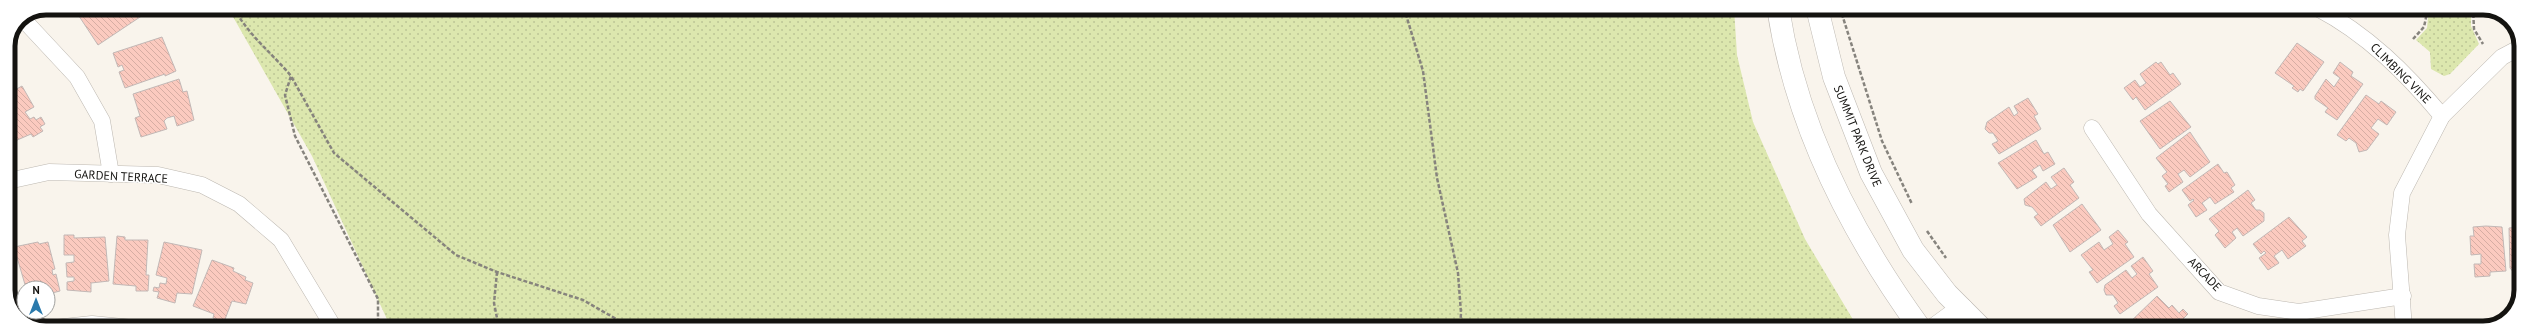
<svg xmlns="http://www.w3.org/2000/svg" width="2529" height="336" viewBox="0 0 2529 336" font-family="'PT Sans',sans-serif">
<defs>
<pattern id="grass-dots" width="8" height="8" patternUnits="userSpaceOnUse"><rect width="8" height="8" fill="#dce7ae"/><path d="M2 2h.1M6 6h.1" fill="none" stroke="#bcc595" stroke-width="1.8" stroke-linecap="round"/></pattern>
<pattern id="building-back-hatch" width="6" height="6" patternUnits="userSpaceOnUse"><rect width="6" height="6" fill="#fbcabf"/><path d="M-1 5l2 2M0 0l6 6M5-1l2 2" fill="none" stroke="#d6ada3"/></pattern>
</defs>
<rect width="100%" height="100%" fill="#f9f4ec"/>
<!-- grass -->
<g fill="url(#grass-dots)">
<path d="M228,8H1734L1737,55L1753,122L1805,239L1858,328H391L312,156Z"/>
<path d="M2429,8H2471V26L2479,44L2450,74L2444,76L2431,69L2430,52L2416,40L2427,28Z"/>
</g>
<!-- building -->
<g fill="url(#building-back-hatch)" stroke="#c2b8b6">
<path d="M78,8H138L143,15L98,45L75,10Z"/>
<path d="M1910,8H1922L1918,12H1914Z"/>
<path d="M162,37L176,71L165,76V74L125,88L119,72L124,70L122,65L118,67L113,53Z"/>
<path d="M2297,43L2324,62L2303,91L2300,89L2298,92L2292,88L2294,86L2275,73Z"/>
<path d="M2156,62L2158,64L2161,62L2170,75L2173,73L2181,84L2145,110L2136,97L2133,100L2124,88L2135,80L2140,87L2146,83L2140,74Z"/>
<path d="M2340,62L2353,72L2351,76L2363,84L2337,120L2325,112L2328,108L2315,99V96L2326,79L2334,87L2340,78L2333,73Z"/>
<path d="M179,79L183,92L187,91L194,120L177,126L174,116L167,118L164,121L167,129L141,137L135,118L140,116L133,94Z"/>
<path d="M22,86L34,107L25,112L30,119L34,117L36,120L41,117L45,124L40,127L43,131L33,137L31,134L15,141L8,130V90L11,88L13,91Z"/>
<path d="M2366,95L2379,104L2381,101L2396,112L2387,125L2378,119L2371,128L2379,134L2367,150L2359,152L2356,143L2349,138L2346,141L2337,135Z"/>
<path d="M2517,97L2521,98V133H2517Z"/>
<path d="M2028,98L2038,114L2034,116L2041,129L1999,154L1992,144L1998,141L1993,133H1989L1985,129L1987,122L2009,107L2014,116L2018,113L2014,106Z"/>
<path d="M2170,101L2191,127L2160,149L2140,121Z"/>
<path d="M2190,132L2210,162L2190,177L2184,170L2178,174L2183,182L2169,192L2165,186L2168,184L2162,176L2167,172L2156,158Z"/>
<path d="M2036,140L2044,154L2048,152L2055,164L2043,171L2040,165L2032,170L2037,177L2017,189L1998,163Z"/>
<path d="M2218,164L2224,173L2227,172L2235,185L2231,188L2234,192L2215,204L2210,197L2202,203L2207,210L2196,217L2188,205L2194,200L2193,199L2190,201L2182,190Z"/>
<path d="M2064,168L2074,182L2070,185L2079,198L2041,226L2034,217L2038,214L2032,207L2025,205L2024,199L2046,182L2051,189L2057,185L2051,177Z"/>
<path d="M2248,190L2255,200L2251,203L2256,210H2260L2264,213V221L2243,236L2237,228L2232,232L2236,238L2225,248L2215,235L2219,231L2209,219Z"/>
<path d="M2082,204L2101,230L2070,252L2053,225Z"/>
<path d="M2289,217L2307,237L2302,241L2306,246L2288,259L2282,250L2274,256L2279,263L2268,270L2259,258L2266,253L2264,251L2261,254L2253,244Z"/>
<path d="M2486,226L2502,227L2506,271L2490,272V276L2475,277L2474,264H2481V254L2471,255L2470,236H2474L2473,227Z"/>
<path d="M2519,227L2521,274H2515L2510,268L2509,228Z"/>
<path d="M2118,230L2128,242L2125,244L2134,257L2097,283L2089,272L2093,270L2081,255L2099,242L2104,250L2113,244L2109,237Z"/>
<path d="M64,235H74V238L105,237L109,281L91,283V292L67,290V282L74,281V277H67L66,263L74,262V255H64Z"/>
<path d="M117,236L125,237V240H148L146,275H149L148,291H136V286L113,284Z"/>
<path d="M38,242L39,244L48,242L55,269L52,270L53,275L56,274L60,291L48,294V288H26L14,247Z"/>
<path d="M164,242L202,250L192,294L177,293L175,303L157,298L159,292L153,291L154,287L159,288L160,283L166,284L167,278L156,275Z"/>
<path d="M2143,257L2153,271L2149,274L2158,287L2120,314L2114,306L2118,303L2113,295H2106L2104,290L2105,285L2126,270L2132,278L2137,274L2131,266Z"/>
<path d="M212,260L234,268L233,271L246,277L245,280L253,283L246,304L232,301L224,322L213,318L214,314L193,306Z"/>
<path d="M8,281L17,295L10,299L8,295Z"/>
<path d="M2157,296L2169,308L2172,305L2179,313L2183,309L2188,314L2181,321L2179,318L2173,325L2167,320L2161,325L2164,328H2128L2126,326Z"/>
</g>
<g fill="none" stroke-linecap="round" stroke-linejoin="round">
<defs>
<g id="street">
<path d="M2317,8C2367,34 2406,73 2442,116"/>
<path d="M22,18L77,77L102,121L111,174"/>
<path d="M2092,128L2149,214L2219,292L2258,306L2299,312L2403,296"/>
<path d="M8,181L49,172L158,175L202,185L239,204L281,240L334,328"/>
<path d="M54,328L92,324L133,328"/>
<path d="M2404,328L2397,235L2402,193L2442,116L2502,57L2521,47"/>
</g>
<g id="secondary">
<path d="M1778,8C1796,126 1851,233 1920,328"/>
<path d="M1817,8L1834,77L1871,173L1913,250L1947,294L1981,328"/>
<path d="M1936,328L1962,309"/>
</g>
</defs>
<!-- street casing -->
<use href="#street" stroke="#bdb8b1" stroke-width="17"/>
<!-- secondary casing -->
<use href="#secondary" stroke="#bdb8b1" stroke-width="23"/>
<!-- path -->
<g stroke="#86837d" stroke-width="2.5" stroke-dasharray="4 2" stroke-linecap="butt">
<path d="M234,8C248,35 272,53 291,76"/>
<path d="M1404,8L1423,71L1437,178L1458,273L1461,313L1460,328"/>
<path d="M1840,8L1882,141L1912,204"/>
<path d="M2473,8L2474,29L2483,44"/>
<path d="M2413,39L2424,27L2428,8"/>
<path d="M1927,231L1946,258"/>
<path d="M497,272L494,303L499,328"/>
<path d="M2000,324L2005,328"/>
<path d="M375,328L378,321V299L295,136L285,95L291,76L334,153L456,255L497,272L583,300L632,328"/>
</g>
<!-- street -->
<use href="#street" stroke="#fff" stroke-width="16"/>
<!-- secondary -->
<use href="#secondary" stroke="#fff" stroke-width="22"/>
</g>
<g text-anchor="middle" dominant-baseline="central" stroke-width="3" stroke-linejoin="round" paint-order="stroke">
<!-- street labels -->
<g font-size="12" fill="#141310" stroke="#fff">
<text transform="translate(2401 73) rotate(45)">CLIMBING VINE</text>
<text transform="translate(1858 136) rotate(68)">SUMMIT PARK DRIVE</text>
<text transform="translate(121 176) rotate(3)">GARDEN TERRACE</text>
<text transform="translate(2205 274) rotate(46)">ARCADE</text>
</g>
</g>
<!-- crop -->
<path d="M0 0H2529V336H0ZM46 15H2483A31 31 0 0 1 2514 46V290A31 31 0 0 1 2483 321H46A31 31 0 0 1 15 290V46A31 31 0 0 1 46 15Z" fill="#fff" fill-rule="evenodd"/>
<path fill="none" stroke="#141310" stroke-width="5" d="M46 15H2483A31 31 0 0 1 2514 46V290A31 31 0 0 1 2483 321H46A31 31 0 0 1 15 290V46A31 31 0 0 1 46 15Z"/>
<!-- north arrow -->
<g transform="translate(36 300)"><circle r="19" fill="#ffffff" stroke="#a1a19f"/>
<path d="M0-3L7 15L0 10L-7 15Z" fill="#2b7aac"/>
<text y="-6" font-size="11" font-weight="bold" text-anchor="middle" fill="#141310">N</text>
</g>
</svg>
